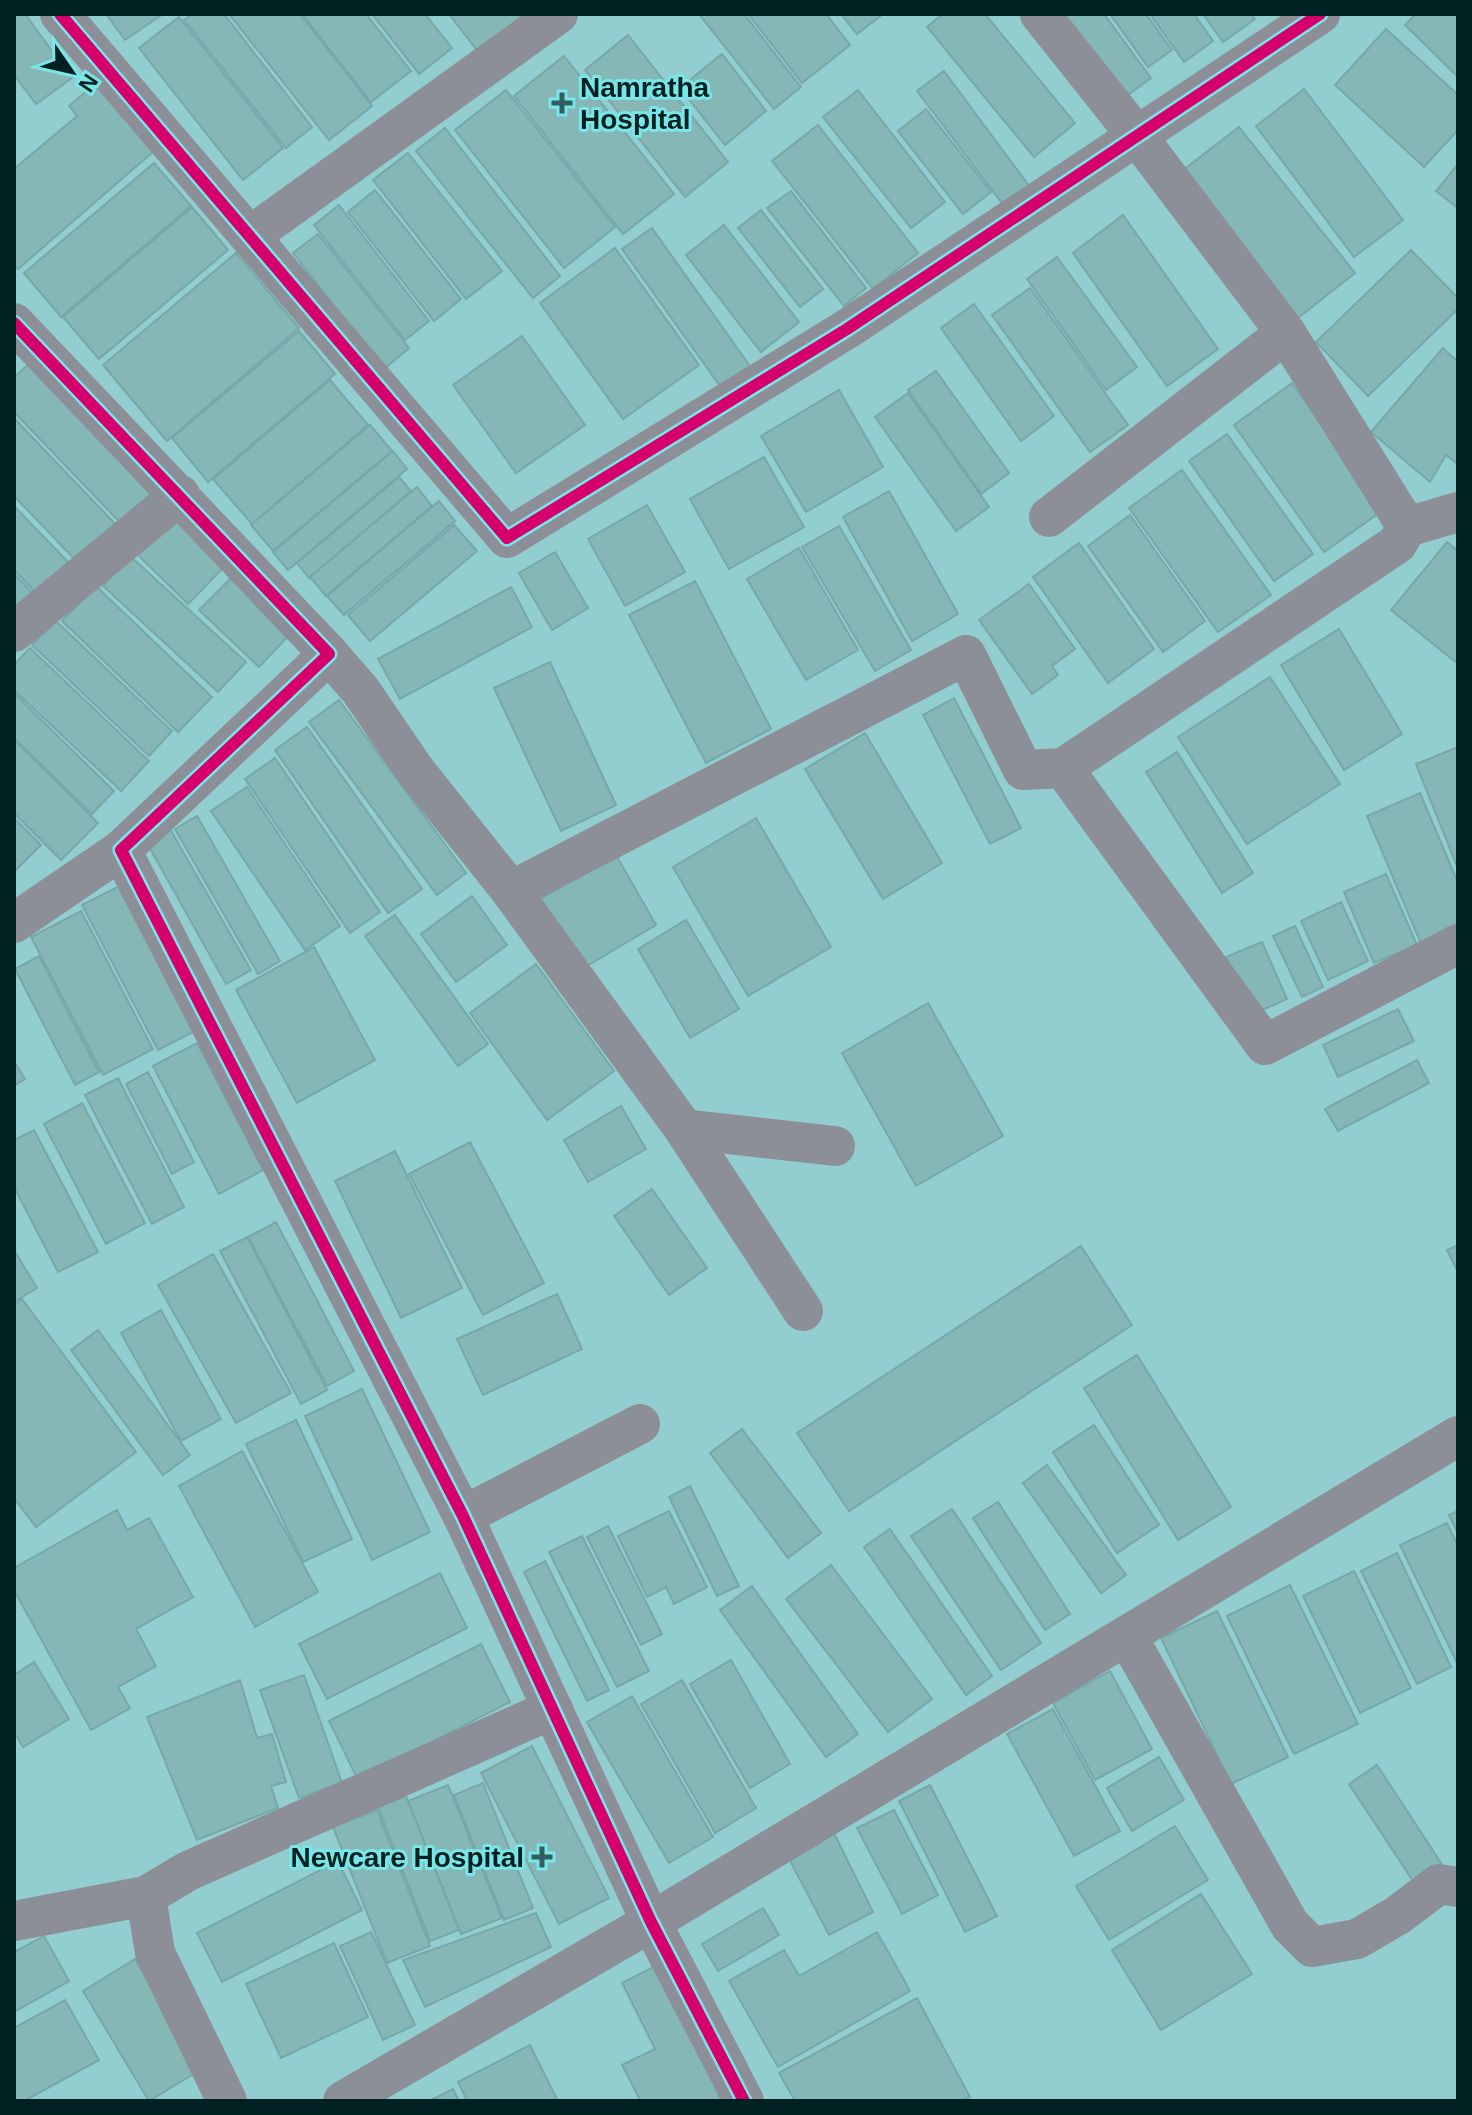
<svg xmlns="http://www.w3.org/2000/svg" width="1472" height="2115" viewBox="0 0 1472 2115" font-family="Helvetica,sans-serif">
<rect width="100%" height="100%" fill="#92cecf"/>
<!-- building -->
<g fill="#86b7b7" stroke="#77a8a9" stroke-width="2">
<path d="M14,14H25L72,78L36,104L14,75Z"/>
<path d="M106,14H163L125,40Z"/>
<path d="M192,14H224L312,127L286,148L184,20Z"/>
<path d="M229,14H300L372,106L329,140Z"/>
<path d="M302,14H366L411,71L371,102Z"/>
<path d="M372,14H425L452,48L419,74Z"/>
<path d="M449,14H524L479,53Z"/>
<path d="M699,14H744L801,87L774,109Z"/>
<path d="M748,14H826L850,45L802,83Z"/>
<path d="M841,14H883L857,34Z"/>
<path d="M943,14H985L1075,123L1034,157L927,27Z"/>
<path d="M1052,14H1104L1151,78L1118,102Z"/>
<path d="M1110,14H1146L1172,50L1148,67Z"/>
<path d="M1150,14H1194L1213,41L1184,62Z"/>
<path d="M1203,14H1251L1255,19L1223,42Z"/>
<path d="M1416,14H1458V77L1405,25Z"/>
<path d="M179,17L283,148L243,180L139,48Z"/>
<path d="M1386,29L1458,95V130L1424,167L1335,85Z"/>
<path d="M628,35L728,162L685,197L585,70Z"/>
<path d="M722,54L766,111L725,145L680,88Z"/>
<path d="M564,56L674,194L623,234L514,96Z"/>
<path d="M944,71L1030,187L1005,207L917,91Z"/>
<path d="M95,84L153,152L18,269L14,264V169L77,116L69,106Z"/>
<path d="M1304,89L1403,220L1354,257L1256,126Z"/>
<path d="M506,90L615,227L564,268L455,130Z"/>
<path d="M858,90L945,202L911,228L823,117Z"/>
<path d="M926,109L991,192L963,214L898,131Z"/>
<path d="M818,125L918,253L873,289L772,161Z"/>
<path d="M1239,127L1355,273L1298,318L1182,171Z"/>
<path d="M445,128L560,276L533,298L416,151Z"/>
<path d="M408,153L502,271L466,299L373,180Z"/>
<path d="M154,163L191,206L61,317L24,273Z"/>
<path d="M1458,164V208L1436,191Z"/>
<path d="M375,190L461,299L434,321L348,212Z"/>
<path d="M791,191L866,288L844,306L767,208Z"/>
<path d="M339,205L429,321L405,340L314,225Z"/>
<path d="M192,207L228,250L99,359L63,317Z"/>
<path d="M761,210L823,289L800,307L738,228Z"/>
<path d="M1123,215L1218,349L1167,386L1073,253Z"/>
<path d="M724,225L799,322L761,352L686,255Z"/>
<path d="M652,228L752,369L722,389L622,249Z"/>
<path d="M318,234L409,348L384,369L293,253Z"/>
<path d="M615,248L699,365L623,419L540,303Z"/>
<path d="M1411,250L1458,298V309L1368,396L1316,342Z"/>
<path d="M236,253L299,328L167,441L103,365Z"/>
<path d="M1057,257L1137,367L1106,390L1027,279Z"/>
<path d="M1030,288L1128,425L1090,452L992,315Z"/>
<path d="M974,304L1054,416L1021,441L941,328Z"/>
<path d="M299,331L335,374L208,482L172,438Z"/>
<path d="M522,336L585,425L516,473L453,385Z"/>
<path d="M1443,348L1458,362V464L1446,455L1430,482L1371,432Z"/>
<path d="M35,358L169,498L131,534L14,412V378Z"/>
<path d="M936,371L1009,473L981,494L908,390Z"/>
<path d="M330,380L368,425L252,524L213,479Z"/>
<path d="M1292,383L1382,511L1324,552L1234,425Z"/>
<path d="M839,390L883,467L806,512L761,436Z"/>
<path d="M908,393L989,507L956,531L875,417Z"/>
<path d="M14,418L120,529L82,567L14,496Z"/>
<path d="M370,425L392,451L273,551L251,525Z"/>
<path d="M1227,434L1313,554L1274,581L1189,461Z"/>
<path d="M393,451L407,469L288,570L273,552Z"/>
<path d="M764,457L804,527L729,569L690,499Z"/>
<path d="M1182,470L1271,595L1218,632L1129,508Z"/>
<path d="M399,477L411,491L309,578L297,563Z"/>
<path d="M417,487L432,506L326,596L310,577Z"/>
<path d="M889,491L958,614L912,641L843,517Z"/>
<path d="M439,501L455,521L344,615L327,596Z"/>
<path d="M647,505L685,572L625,606L588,539Z"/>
<path d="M14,506L70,564L38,595L14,570Z"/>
<path d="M172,511L227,564L188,604L134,551Z"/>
<path d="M1130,515L1205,621L1163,652L1088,546Z"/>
<path d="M454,525L477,551L370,641L348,615Z"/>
<path d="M839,526L911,650L875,671L802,547Z"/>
<path d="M1447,542L1458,551V664L1391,610Z"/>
<path d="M1079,543L1154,649L1108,683L1033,577Z"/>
<path d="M799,548L858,650L806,680L747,579Z"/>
<path d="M555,552L588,608L552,630L519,573Z"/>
<path d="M130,556L246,662L218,692L103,586Z"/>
<path d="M14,574L32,593L14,611Z"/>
<path d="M233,576L292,632L259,667L199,610Z"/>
<path d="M695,581L771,729L706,763L629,615Z"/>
<path d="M1029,584L1075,649L1052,666L1058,675L1032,694L979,620Z"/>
<path d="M96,586L212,697L178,732L62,621Z"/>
<path d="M511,587L532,627L400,699L378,659Z"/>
<path d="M56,621L172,731L149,756L32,645Z"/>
<path d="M1339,629L1402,734L1344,770L1281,665Z"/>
<path d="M30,648L149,761L121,791L14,690V665Z"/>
<path d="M550,662L616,805L561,831L494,688Z"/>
<path d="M1270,677L1340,784L1247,844L1178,737Z"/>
<path d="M14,693L114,791L92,814L14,738Z"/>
<path d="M954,698L1021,828L990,844L923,715Z"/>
<path d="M339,700L466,873L437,895L309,722Z"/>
<path d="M307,727L422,889L388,913L275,750Z"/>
<path d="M865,733L942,863L883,899L805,769Z"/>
<path d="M14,740L98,823L61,860L14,813Z"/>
<path d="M1458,747V869L1416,764Z"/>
<path d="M1177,752L1253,873L1222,893L1146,772Z"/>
<path d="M275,758L380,912L350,933L245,779Z"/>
<path d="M247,787L340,926L305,950L211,811Z"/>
<path d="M1420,793L1458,883V930L1422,946L1367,816Z"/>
<path d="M197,816L280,961L258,974L175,829Z"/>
<path d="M14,818L41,845L14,872Z"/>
<path d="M756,818L831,947L748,996L673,867Z"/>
<path d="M170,829L251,970L226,984L147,843Z"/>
<path d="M616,855L656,925L582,969L541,899Z"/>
<path d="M1386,874L1417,945L1374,963L1344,892Z"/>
<path d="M119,886L195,1031L158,1050L82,905Z"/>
<path d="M472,896L507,945L456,982L421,934Z"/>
<path d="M1341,902L1368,961L1328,980L1301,921Z"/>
<path d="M81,911L153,1049L103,1075L31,937Z"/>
<path d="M395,915L488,1044L458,1066L365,936Z"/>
<path d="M686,920L739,1009L690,1038L638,949Z"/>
<path d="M1295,926L1323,987L1302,997L1273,936Z"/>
<path d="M1262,942L1287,999L1251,1015L1226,957Z"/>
<path d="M314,947L375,1060L297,1103L236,990Z"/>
<path d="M39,956L99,1072L75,1085L15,969Z"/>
<path d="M536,964L614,1071L547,1120L470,1013Z"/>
<path d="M928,1003L1003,1136L916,1186L842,1053Z"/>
<path d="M1398,1009L1414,1041L1338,1077L1323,1045Z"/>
<path d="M197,1043L263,1170L219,1194L153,1066Z"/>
<path d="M1417,1060L1429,1083L1338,1131L1325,1109Z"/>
<path d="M14,1061L25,1079L14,1086Z"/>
<path d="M148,1072L194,1162L172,1174L126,1084Z"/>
<path d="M118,1078L184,1207L152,1224L85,1095Z"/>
<path d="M82,1103L145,1223L106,1244L44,1124Z"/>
<path d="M621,1106L646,1149L588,1182L564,1140Z"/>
<path d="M34,1130L98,1252L58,1272L14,1187V1140Z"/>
<path d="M470,1142L544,1283L483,1315L409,1174Z"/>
<path d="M395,1151L462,1288L401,1318L335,1181Z"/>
<path d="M652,1189L707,1268L669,1295L614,1216Z"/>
<path d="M276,1222L354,1371L327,1386L248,1237Z"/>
<path d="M247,1237L327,1390L301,1404L220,1251Z"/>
<path d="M1458,1245V1272L1447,1250Z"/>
<path d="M1081,1246L1132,1325L849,1511L797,1433Z"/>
<path d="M14,1250L37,1288L14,1302Z"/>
<path d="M213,1254L291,1393L236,1423L158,1285Z"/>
<path d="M557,1294L582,1349L483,1395L457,1339Z"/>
<path d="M22,1299L136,1452L36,1527L14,1498V1305Z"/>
<path d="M161,1310L221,1419L181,1441L121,1333Z"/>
<path d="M98,1330L190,1455L163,1475L71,1350Z"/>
<path d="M1137,1355L1231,1507L1178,1540L1084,1388Z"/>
<path d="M362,1389L430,1532L372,1560L305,1416Z"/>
<path d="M296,1420L352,1539L303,1562L246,1444Z"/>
<path d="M1094,1425L1159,1525L1117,1553L1053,1452Z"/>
<path d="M742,1429L821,1533L788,1558L710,1453Z"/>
<path d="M242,1451L318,1592L255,1627L179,1486Z"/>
<path d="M1047,1465L1126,1575L1101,1593L1023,1483Z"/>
<path d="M690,1486L739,1586L717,1596L669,1497Z"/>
<path d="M998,1502L1070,1614L1045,1630L973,1518Z"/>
<path d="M952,1509L1041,1643L1001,1670L911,1536Z"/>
<path d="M117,1510L127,1530L149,1518L193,1597L136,1629L156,1666L118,1687L130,1708L91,1730L14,1590V1568Z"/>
<path d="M669,1511L707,1587L674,1604L666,1587L647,1597L618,1536Z"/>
<path d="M1458,1511V1534L1449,1515Z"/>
<path d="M1447,1523L1458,1546L1457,1663L1400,1545Z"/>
<path d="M608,1526L662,1634L641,1645L587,1537Z"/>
<path d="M890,1529L992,1676L966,1695L864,1547Z"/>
<path d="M582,1536L649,1671L617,1687L549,1552Z"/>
<path d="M1397,1553L1451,1667L1417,1684L1361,1571Z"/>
<path d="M545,1561L609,1690L587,1701L524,1572Z"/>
<path d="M831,1565L932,1699L888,1732L786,1599Z"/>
<path d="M1354,1571L1411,1688L1360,1713L1303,1596Z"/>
<path d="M440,1573L467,1628L327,1699L299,1644Z"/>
<path d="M1290,1585L1358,1724L1294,1754L1227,1616Z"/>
<path d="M752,1586L858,1734L826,1757L720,1610Z"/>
<path d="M1217,1611L1288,1757L1231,1784L1161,1638Z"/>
<path d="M481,1644L510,1702L358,1780L329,1721Z"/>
<path d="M731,1660L790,1764L750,1788L690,1684Z"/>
<path d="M34,1662L69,1719L23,1747L14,1732V1675Z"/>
<path d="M1110,1671L1152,1749L1095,1780L1053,1703Z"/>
<path d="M304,1675L342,1783L299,1798L260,1690Z"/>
<path d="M240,1680L257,1738L272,1734L286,1782L271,1786L278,1808L197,1840L147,1717Z"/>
<path d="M682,1680L756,1808L715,1833L641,1704Z"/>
<path d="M632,1696L713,1837L669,1863L587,1722Z"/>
<path d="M1053,1709L1120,1831L1074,1856L1007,1734Z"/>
<path d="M532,1746L609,1898L559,1924L481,1773Z"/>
<path d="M1159,1757L1184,1800L1132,1831L1107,1788Z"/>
<path d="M1377,1765L1443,1866L1415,1884L1349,1784Z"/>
<path d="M483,1783L533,1908L504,1920L454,1795Z"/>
<path d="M448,1785L502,1918L461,1934L408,1801Z"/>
<path d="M930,1785L997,1916L965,1932L899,1801Z"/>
<path d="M406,1796L459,1930L430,1941L378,1807Z"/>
<path d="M377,1810L430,1946L387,1963L333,1827Z"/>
<path d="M894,1810L938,1895L902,1914L857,1828Z"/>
<path d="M1175,1826L1208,1880L1109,1940L1076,1886Z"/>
<path d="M834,1833L873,1912L829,1935L788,1857Z"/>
<path d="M338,1861L362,1910L222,1982L197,1933Z"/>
<path d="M1201,1894L1252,1974L1161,2030L1112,1950Z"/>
<path d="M763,1908L779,1935L718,1971L702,1944Z"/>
<path d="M536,1913L551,1947L425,2007L403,1960Z"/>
<path d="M371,1932L415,2025L383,2040L340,1946Z"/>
<path d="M877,1932L910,1991L778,2067L729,1981L784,1950L799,1976Z"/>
<path d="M44,1936L69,1981L14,2012V1952Z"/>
<path d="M334,1943L368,2017L281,2058L246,1984Z"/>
<path d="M135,1959L200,2070L149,2101L83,1991Z"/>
<path d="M655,1966L722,2101H637L640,2100L622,2065L655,2049L622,1983Z"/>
<path d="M917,1998L970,2097L962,2101H795L779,2073Z"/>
<path d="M65,2000L99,2060L24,2101H14V2028Z"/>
<path d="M530,2045L558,2101H467L458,2082Z"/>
<path d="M453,2089L459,2101H429Z"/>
</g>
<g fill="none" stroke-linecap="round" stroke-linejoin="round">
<!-- street -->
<g stroke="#8c8f97" stroke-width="40">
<path d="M60,14L507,538L847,329L1320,14"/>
<path d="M1040,14L1137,136L1286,333L1407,527"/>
<path d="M250,236L558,14"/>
<path d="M14,323L329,654L121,850L463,1516L651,1922L744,2101"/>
<path d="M1049,517L1286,333"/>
<path d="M14,632L180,495"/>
<path d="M329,654L361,691L414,769L511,891L684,1129L835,1146"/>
<path d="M1063,768L1265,1045L1458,944"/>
<path d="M511,891L966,655L1023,770L1063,768L1397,544L1407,527L1458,512"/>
<path d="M14,923L121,850"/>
<path d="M684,1129L803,1311"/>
<path d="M463,1516L640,1424"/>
<path d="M1127,1636L1290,1925L1312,1947L1357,1939L1398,1915L1439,1884L1458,1887"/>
<path d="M14,1921L146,1896"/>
<path d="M227,2101L155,1953L146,1896L188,1871L553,1709"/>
<path d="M343,2101L651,1922L1458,1436"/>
</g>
<defs>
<g id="cycleway">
<path d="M60,14L507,538L847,329L1320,14"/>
<path d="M14,323L329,654L121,850L463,1516L651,1922L744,2101"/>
</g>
</defs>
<!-- cycleway casing -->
<use href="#cycleway" stroke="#79e6e8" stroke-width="17"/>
<!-- cycleway -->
<use href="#cycleway" stroke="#d6006c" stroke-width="12"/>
</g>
<!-- markers -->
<g fill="#335e5f" stroke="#79e6e8" stroke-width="3">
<path d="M558 91h8v8h8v8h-8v8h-8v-8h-8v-8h8z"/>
<path d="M538 1845h8v8h8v8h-8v8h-8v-8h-8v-8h8z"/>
</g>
<g text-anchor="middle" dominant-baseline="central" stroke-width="6" stroke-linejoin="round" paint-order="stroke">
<!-- poi labels -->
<g font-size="28" font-weight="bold" fill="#002122" stroke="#79e6e8" text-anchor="start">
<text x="580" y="87">Namratha<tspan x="580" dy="32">Hospital</tspan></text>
<text x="524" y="1857" text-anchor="end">Newcare Hospital</text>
</g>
</g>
<!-- border -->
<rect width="1472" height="2115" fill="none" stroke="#002122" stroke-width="32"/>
<!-- north arrow -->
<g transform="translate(72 72) rotate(124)" stroke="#79e6e8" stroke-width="6" paint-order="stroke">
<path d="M0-6L14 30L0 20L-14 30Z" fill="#002122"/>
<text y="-12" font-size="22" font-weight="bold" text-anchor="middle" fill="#002122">N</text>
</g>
</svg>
